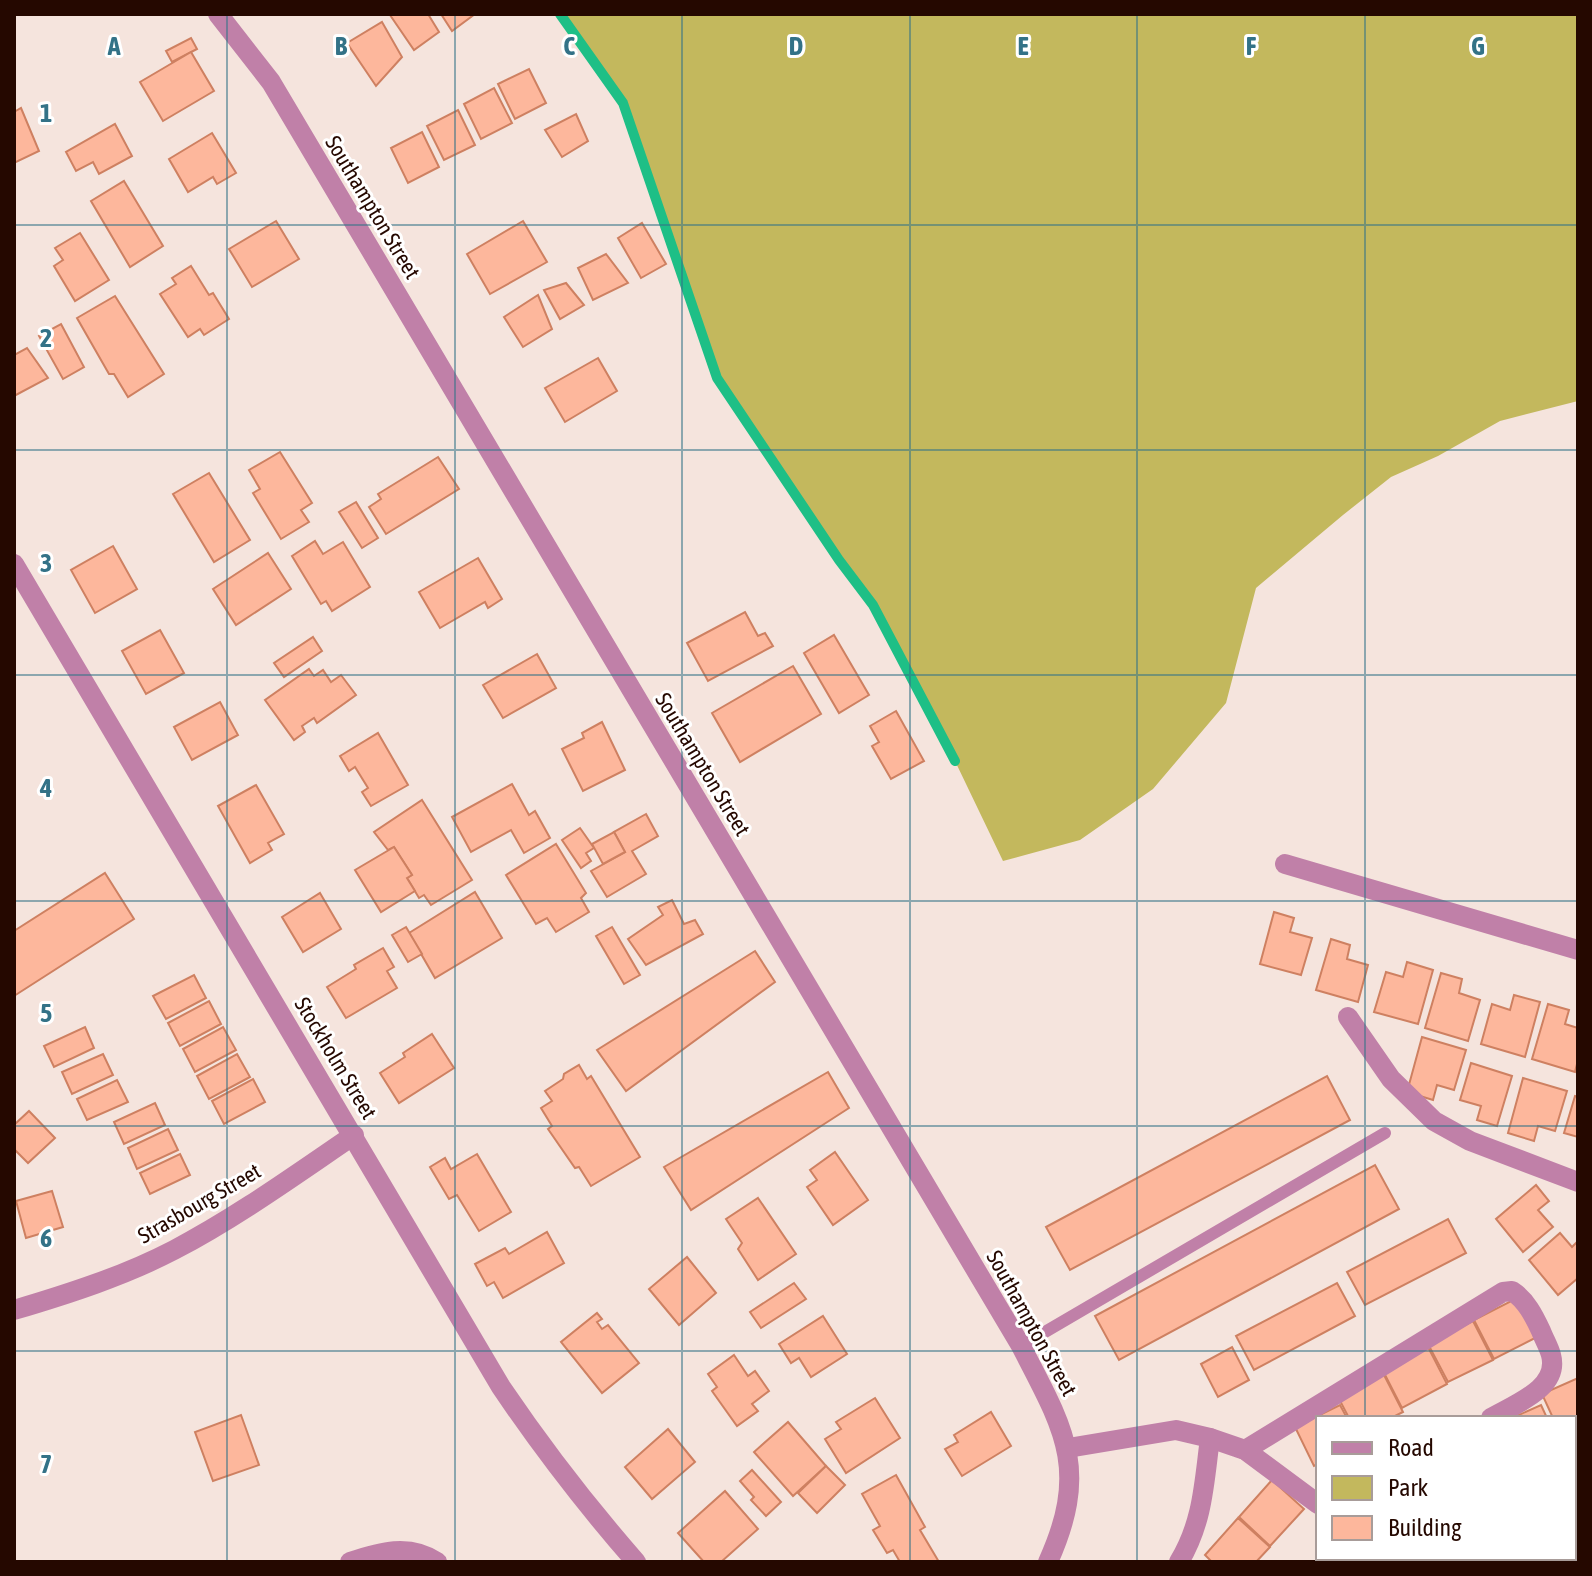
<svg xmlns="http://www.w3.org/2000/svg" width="1592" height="1576" viewBox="0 0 1592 1576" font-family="'Asap Condensed',sans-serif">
<rect width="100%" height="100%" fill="#f5e4dd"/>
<!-- green -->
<path fill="#c3b85d" d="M560,14H1578V401L1500,421L1438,456L1391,477L1343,515L1256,588L1226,703L1153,789L1080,840L1003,861L955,761L873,605L839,560L717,378L623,103Z"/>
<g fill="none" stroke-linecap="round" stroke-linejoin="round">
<!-- stream -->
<path stroke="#1ebf86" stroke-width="10" d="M560,14L623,103L717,378L839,560L873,605L955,761"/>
</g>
<!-- building -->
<g fill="#fdb79c" stroke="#ce8061" stroke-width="2">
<path d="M428,14L439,32L414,50L390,15Z"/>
<path d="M441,14H475L452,31Z"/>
<path d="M382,22L402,57L376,86L347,43Z"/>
<path d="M191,38L197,49L172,62L166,51Z"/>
<path d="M191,52L214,91L163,121L140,82Z"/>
<path d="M529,69L546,103L515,119L498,84Z"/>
<path d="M494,88L512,123L481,139L464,104Z"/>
<path d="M21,108L39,151L14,163V112Z"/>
<path d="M458,110L475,145L444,160L427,126Z"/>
<path d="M576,114L588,141L562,157L545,130Z"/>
<path d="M115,124L132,156L99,174L93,162L76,171L66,152Z"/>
<path d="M422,132L439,167L408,183L391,148Z"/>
<path d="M212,133L236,173L217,184L213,177L188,192L169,159Z"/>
<path d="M124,181L163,246L130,267L91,201Z"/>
<path d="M276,221L299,259L252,287L229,249Z"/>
<path d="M523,221L547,262L490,294L467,254Z"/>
<path d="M642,223L666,264L641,278L618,238Z"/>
<path d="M80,233L109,280L75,301L54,266L63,260L55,248Z"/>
<path d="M606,254L628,283L593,300L578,268Z"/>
<path d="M191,266L209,295L213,293L229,319L204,335L200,329L188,337L160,294L176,284L172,278Z"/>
<path d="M566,283L584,305L560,319L544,290Z"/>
<path d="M538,295L552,329L523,347L504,317Z"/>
<path d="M115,296L164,374L128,397L114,374H109L77,318Z"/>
<path d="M61,324L84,367L63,379L39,336Z"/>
<path d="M27,348L48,378L14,396V355Z"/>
<path d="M598,358L617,391L565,422L545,388Z"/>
<path d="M280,452L312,503L301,510L309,522L281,539L253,493L260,489L249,470Z"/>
<path d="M438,457L459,489L386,534L369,507L381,499L378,494Z"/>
<path d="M209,473L250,540L214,562L173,494Z"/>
<path d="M356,502L378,538L362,548L339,512Z"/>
<path d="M315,541L323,554L343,542L370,587L332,611L326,601L321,604L292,556Z"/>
<path d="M113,546L137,589L95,613L71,570Z"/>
<path d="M268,553L291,589L236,625L213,589Z"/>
<path d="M478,558L502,599L488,608L485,602L440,628L419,592Z"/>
<path d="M745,612L758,636L765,633L773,646L708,681L687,643Z"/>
<path d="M160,630L184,673L146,694L122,651Z"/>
<path d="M834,635L869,695L839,713L804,653Z"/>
<path d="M313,637L322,651L284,677L274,663Z"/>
<path d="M537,654L556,688L503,718L483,685Z"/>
<path d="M793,666L821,714L740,762L712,713Z"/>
<path d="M309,669L314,676L323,670L331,682L341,675L356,695L317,723L314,718L302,726L305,732L294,740L265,700Z"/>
<path d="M220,702L238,735L192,760L174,727Z"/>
<path d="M896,711L924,761L891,779L872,746L879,742L870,726Z"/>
<path d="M602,722L625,770L583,791L562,749L584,738L582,733Z"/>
<path d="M378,733L408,785L371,806L362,792L368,788L355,767L349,771L340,756Z"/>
<path d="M512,784L529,815L535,811L550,838L524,853L511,830L471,852L452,817Z"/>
<path d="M256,785L284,834L268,843L272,850L250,863L218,806Z"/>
<path d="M422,800L472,880L431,905L424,895L419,898L407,878L412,875L394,847L388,850L374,832Z"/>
<path d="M646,814L658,836L632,851L646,874L607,897L591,871L625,852L614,832Z"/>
<path d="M580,828L594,848L586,853L591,861L581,868L562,840Z"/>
<path d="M614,832L625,852L603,864L592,844Z"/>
<path d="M556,844L586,893L581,898L589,912L556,932L547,918L536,924L506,875Z"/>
<path d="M394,847L412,875L407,878L415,891L381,912L355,870Z"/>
<path d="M105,873L134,919L14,996V931Z"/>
<path d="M475,892L502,938L435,978L409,933Z"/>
<path d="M320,893L341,929L303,952L282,917Z"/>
<path d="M672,900L684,924L695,920L703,934L646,965L628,939L663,915L658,907Z"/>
<path d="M1274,912L1294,918L1290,932L1312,938L1301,975L1260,964Z"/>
<path d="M406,927L422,954L408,962L392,935Z"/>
<path d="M612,927L640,975L624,984L596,936Z"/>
<path d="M1331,939L1350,945L1347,959L1368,965L1358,1002L1316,990Z"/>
<path d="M383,948L394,967L387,971L397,988L346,1018L327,987L356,969L354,965Z"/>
<path d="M755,951L775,982L626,1091L597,1050Z"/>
<path d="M1407,962L1433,970L1418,1024L1374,1012L1386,972L1403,977Z"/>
<path d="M1441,973L1462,979L1459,993L1480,1000L1468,1041L1425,1028Z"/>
<path d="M194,975L206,998L166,1019L153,996Z"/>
<path d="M1514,995L1540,1002L1525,1057L1481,1044L1492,1004L1510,1010Z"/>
<path d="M209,1001L221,1024L180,1046L168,1023Z"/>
<path d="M1548,1004L1569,1010L1565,1024L1578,1028V1060L1575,1072L1532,1059Z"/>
<path d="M85,1027L94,1048L54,1067L44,1046Z"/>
<path d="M223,1027L236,1050L195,1072L183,1049Z"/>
<path d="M432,1034L454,1068L399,1103L380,1073L405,1057L403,1053Z"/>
<path d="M1422,1037L1466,1050L1454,1090L1437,1085L1433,1100L1407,1092Z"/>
<path d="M103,1054L113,1075L72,1094L62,1072Z"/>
<path d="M237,1054L250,1077L209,1099L197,1076Z"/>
<path d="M1471,1063L1512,1076L1497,1126L1477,1120L1481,1106L1460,1100Z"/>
<path d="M579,1065L587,1079L591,1076L640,1157L591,1186L579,1167L575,1168L548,1129L552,1126L541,1108L552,1101L545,1091L563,1079L564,1074Z"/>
<path d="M828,1072L849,1108L691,1210L664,1167Z"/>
<path d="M1327,1076L1350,1120L1070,1270L1046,1227Z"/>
<path d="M1523,1078L1567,1091L1555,1131L1538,1126L1534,1141L1508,1133Z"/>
<path d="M253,1079L265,1102L224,1124L212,1101Z"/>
<path d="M117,1080L128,1102L87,1120L77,1099Z"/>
<path d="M1575,1096L1578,1097V1137L1564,1133Z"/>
<path d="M155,1103L165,1125L124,1144L114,1122Z"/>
<path d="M29,1111L55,1138L28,1163L14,1149V1125Z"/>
<path d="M168,1129L178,1150L137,1169L128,1148Z"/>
<path d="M835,1152L868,1200L833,1225L807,1187L817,1180L810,1170Z"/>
<path d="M180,1154L190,1175L150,1194L140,1173Z"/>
<path d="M477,1154L511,1212L479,1231L457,1195L449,1199L430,1167L445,1158L451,1169Z"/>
<path d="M1375,1165L1399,1209L1119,1360L1095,1316Z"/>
<path d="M1536,1185L1549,1201L1538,1210L1553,1227L1523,1252L1496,1219Z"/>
<path d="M52,1191L63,1227L26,1238L16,1201Z"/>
<path d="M758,1198L796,1254L758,1280L738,1249L742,1243L726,1219Z"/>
<path d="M1448,1219L1466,1253L1365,1305L1347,1272Z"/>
<path d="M547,1232L564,1263L503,1298L494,1282L487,1286L475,1264L505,1248L509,1254Z"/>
<path d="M1560,1233L1572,1247L1578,1241V1278L1558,1295L1529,1260Z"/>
<path d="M687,1257L716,1293L679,1325L649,1289Z"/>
<path d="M794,1283L806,1299L761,1328L750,1312Z"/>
<path d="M1337,1283L1355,1316L1254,1370L1236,1336Z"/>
<path d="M1519,1297L1539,1336L1494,1359L1474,1320Z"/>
<path d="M597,1313L602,1319L597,1322L602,1329L608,1325L639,1363L602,1393L561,1342Z"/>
<path d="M823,1316L847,1354L811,1377L799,1358L791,1363L779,1344Z"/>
<path d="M1473,1321L1493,1360L1448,1382L1428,1344Z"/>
<path d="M1427,1345L1447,1384L1402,1408L1382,1369Z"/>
<path d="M1232,1347L1249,1380L1218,1397L1201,1364Z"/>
<path d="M734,1355L748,1376L755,1371L769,1391L752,1404L758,1411L737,1426L712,1391L717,1387L708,1374Z"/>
<path d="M1383,1373L1403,1412L1391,1418H1349L1338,1397Z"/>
<path d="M1578,1378V1425L1574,1427V1418H1553L1542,1394Z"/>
<path d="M875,1398L900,1438L846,1473L825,1439L841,1429L836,1422Z"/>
<path d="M1340,1405L1347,1418H1318V1464L1314,1466L1295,1427Z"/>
<path d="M1541,1405L1547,1418H1512Z"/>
<path d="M991,1412L1011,1446L962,1476L945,1449L958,1442L954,1435Z"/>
<path d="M241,1415L259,1465L213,1481L195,1432Z"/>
<path d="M788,1422L826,1466L793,1496L754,1452Z"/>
<path d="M668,1429L695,1462L652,1499L625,1467Z"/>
<path d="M826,1466L845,1485L817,1513L798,1493Z"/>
<path d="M752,1470L781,1502L766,1516L751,1500L754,1497L740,1481Z"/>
<path d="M896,1475L925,1527L920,1530L939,1562H900L893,1550L887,1553L873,1530L880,1526L862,1494Z"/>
<path d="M1272,1480L1304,1509L1270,1546L1239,1517Z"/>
<path d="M725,1491L758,1529L721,1562H704L678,1533Z"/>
<path d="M1238,1518L1270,1547L1256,1562H1212L1205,1555Z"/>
<path d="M1349,1558H1405L1410,1562H1345Z"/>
</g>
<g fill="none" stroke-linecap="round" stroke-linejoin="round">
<!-- lane -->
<path stroke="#c080a8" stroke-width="12" d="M1021,1346L1385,1133"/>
<!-- street -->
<g stroke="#c080a8" stroke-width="20">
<path d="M218,14L271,82L1021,1346C1064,1429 1090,1469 1048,1562"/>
<path d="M14,564L501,1387C543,1449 587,1506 636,1562"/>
<path d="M1285,864L1578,950"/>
<path d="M1348,1017L1391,1079L1434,1121L1470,1141L1578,1182"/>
<path d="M14,1310C68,1294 124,1276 174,1250C237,1217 295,1175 354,1135"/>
<path d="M1068,1448L1176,1430L1210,1438L1245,1450L1318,1504"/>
<path d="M1245,1450L1503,1292L1512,1291C1526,1300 1534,1316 1541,1331C1544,1339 1549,1347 1551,1355C1560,1388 1515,1404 1491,1418"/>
<path d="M350,1562C380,1552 409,1543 437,1562"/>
<path d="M1179,1562C1203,1522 1204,1484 1210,1438"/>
<path d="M1328,1562L1332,1558"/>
</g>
</g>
<!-- grid -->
<path fill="none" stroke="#337287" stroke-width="2" stroke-opacity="0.55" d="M227,14V1562M455,14V1562M682,14V1562M910,14V1562M1137,14V1562M1365,14V1418M14,225H1578M14,450H1578M14,675H1578M14,901H1578M14,1126H1578M14,1351H1578M1365,1558V1562"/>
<g text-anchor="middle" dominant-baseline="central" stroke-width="6" stroke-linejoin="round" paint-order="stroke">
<!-- street labels -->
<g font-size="22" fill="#250800" stroke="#fff">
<text transform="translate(373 207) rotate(59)">Southampton Street</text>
<text transform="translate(703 764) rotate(59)">Southampton Street</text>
<text transform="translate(336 1058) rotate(59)">Stockholm Street</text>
<text transform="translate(199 1203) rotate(-30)">Strasbourg Street</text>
<text transform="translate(1032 1323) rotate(61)">Southampton Street</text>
</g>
</g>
<g font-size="26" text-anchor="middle" font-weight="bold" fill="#337287" stroke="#fff" stroke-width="6" stroke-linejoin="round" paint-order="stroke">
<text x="114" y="55">A</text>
<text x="341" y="55">B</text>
<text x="569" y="55">C</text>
<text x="796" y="55">D</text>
<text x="1023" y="55">E</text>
<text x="1251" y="55">F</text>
<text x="1478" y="55">G</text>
<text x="46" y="122">1</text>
<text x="46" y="347">2</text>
<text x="46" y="572">3</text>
<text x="46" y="797">4</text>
<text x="46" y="1022">5</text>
<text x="46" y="1247">6</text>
<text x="46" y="1473">7</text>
</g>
<!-- border -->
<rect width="1592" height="1576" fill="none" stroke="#250800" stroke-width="32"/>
<!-- legend -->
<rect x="1316" y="1416" width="260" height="144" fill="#ffffff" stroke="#a89c99" stroke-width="2"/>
<rect x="1332" y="1442" width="40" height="12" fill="#c080a8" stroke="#a89c99" stroke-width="2"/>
<text x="1388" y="1456" font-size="24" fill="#250800">Road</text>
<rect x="1332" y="1476" width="40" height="24" fill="#c3b85d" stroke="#a89c99" stroke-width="2"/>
<text x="1388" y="1496" font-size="24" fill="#250800">Park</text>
<rect x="1332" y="1516" width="40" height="24" fill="#fdb79c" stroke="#a89c99" stroke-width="2"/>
<text x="1388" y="1536" font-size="24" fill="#250800">Building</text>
</svg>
